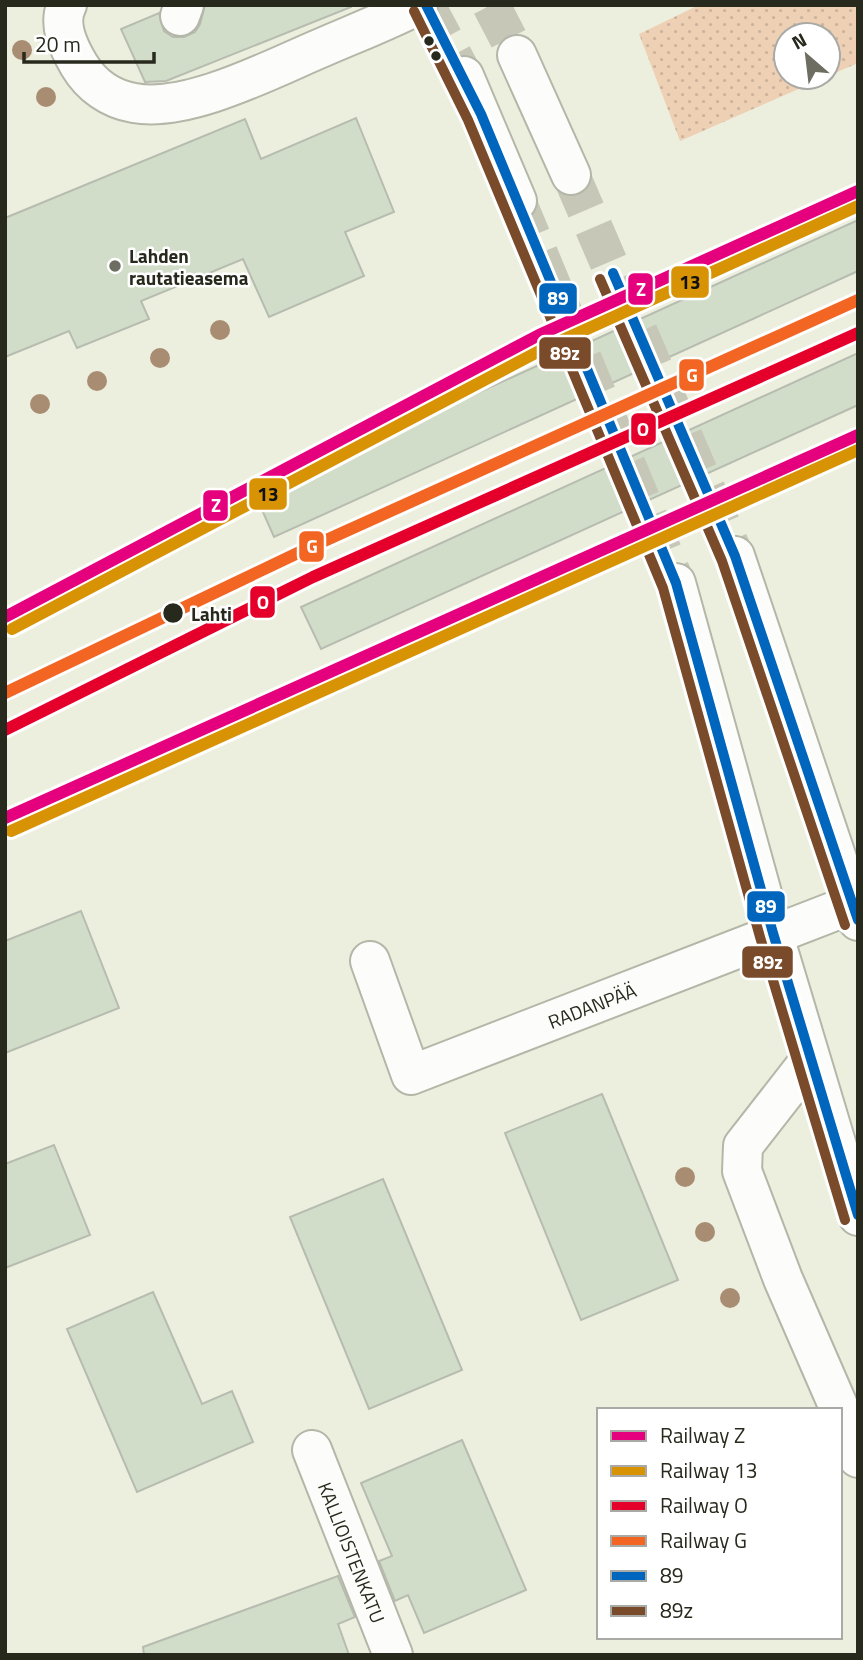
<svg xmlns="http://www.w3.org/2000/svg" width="863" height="1660" viewBox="0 0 863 1660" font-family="'Titillium Web',sans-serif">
<defs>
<pattern id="park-dots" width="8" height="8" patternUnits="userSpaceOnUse" patternTransform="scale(1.75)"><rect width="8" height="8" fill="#eed0b5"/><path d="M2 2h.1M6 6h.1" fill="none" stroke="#ccb39b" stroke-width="1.8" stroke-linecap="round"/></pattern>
</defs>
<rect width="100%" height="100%" fill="#edefde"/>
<!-- park -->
<path fill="url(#park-dots)" d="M699,5H858V63L828,76V35H786V77H826L680,141L639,34Z"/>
<!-- building -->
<g fill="#d1ddc8" stroke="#b7bcb0" stroke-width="2">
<path d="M205,5H350L351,7L166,81L145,82L121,29L159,13L164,31L173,37H184L195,32L200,24Z"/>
<path d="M356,118L394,212L345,232L364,276L269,317L243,259L141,301L149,319L77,348L69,331L5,357V218L245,119L261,159Z"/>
<path d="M858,220V271L274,537L255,494Z"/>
<path d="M858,353V405L321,649L301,607Z"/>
<path d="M81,911L119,1008L5,1053V941Z"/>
<path d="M602,1094L678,1280L581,1320L505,1133Z"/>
<path d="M54,1145L90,1235L5,1268V1164Z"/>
<path d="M383,1179L462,1370L369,1409L290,1217Z"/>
<path d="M153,1292L202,1404L232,1391L253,1442L137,1492L67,1329Z"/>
<path d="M462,1440L526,1590L424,1633L408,1595L395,1601L379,1561L392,1556L361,1483Z"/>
<path d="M338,1576L355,1617L338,1624L349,1655H144L143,1647Z"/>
</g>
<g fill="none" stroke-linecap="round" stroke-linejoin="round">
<!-- major-tunnel -->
<g stroke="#c6c7b7" stroke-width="38" stroke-dasharray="38 19" stroke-linecap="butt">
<path d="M426,5L464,76"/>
<path d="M491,5L517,55"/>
<path d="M571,175L735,556"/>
<path d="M517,201L676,583"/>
</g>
<defs>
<g id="minor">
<path d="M67,5C57,24 69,48 79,65C91,85 110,99 134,103C188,113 271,69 321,48C353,34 387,21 418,5"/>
<path d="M180,16L184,5"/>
<path id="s1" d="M370,961L411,1075L858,902"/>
<path d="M810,1060L743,1146L742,1171L783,1279L840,1410"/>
<path d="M840,1410L858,1458"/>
<path id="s2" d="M312,1450L393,1655"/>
</g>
<g id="major">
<path d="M517,55L571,175"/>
<path d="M464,76L517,201"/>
<path d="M735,556L858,921"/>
<path d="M676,583L773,933L858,1216"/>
</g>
</defs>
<!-- minor casing -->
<use href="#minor" stroke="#b4b6a8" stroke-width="42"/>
<!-- major casing -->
<use href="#major" stroke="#b4b6a8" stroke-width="42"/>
<!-- minor -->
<use href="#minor" stroke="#fcfdfa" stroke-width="38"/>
<!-- major -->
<use href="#major" stroke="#fcfdfa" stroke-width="38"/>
<defs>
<g id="bus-1">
<path d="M426,5L481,114L676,583L773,933L858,1215"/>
<path d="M613,273L735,556L858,920"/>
</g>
<g id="bus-2">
<path d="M414,11L468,120L663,588L760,937L845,1220"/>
<path d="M600,279L722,561L845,925"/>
</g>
</defs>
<!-- bus-1 casing -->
<use href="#bus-1" stroke="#fff" stroke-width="16"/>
<!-- bus-2 casing -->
<use href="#bus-2" stroke="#fff" stroke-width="16"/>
<!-- bus-1 -->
<use href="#bus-1" stroke="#0065bd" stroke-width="10"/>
<!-- bus-2 -->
<use href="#bus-2" stroke="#7a4b2a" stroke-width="10"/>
<defs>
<g id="rail-1">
<path d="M5,617L539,335L858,191"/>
<path d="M5,818L858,435"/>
</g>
<g id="rail-2">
<path d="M12,629L545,348L858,206"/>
<path d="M11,831L858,450"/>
</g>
<path id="rail-3" d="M5,730L313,577L858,333"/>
<path id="rail-4" d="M5,693L302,551L858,300"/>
</defs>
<!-- rail-1 casing -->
<use href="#rail-1" stroke="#fff" stroke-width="18"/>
<!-- rail-2 casing -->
<use href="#rail-2" stroke="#fff" stroke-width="18"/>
<!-- rail-3 casing -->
<use href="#rail-3" stroke="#fff" stroke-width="18"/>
<!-- rail-4 casing -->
<use href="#rail-4" stroke="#fff" stroke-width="18"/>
<!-- rail-1 -->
<use href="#rail-1" stroke="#e5007d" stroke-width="12"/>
<!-- rail-2 -->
<use href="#rail-2" stroke="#d89304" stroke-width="12"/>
<!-- rail-3 -->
<use href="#rail-3" stroke="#e4002b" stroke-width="12"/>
<!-- rail-4 -->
<use href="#rail-4" stroke="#f26522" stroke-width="12"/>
</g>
<!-- trees -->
<g fill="#a98d73">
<circle cx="22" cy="50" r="10"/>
<circle cx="46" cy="97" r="10"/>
<circle cx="220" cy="330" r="10"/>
<circle cx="160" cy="358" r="10"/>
<circle cx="97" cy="381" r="10"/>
<circle cx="40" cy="404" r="10"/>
<circle cx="685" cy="1177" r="10"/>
<circle cx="705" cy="1232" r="10"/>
<circle cx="730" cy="1298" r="10"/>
</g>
<!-- markers -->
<g fill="#28291d" stroke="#fff" stroke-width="2.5">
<circle cx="429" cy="41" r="6"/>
<circle cx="436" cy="56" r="6"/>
<circle cx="173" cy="613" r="11"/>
</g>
<circle fill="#6d6e61" stroke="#fff" stroke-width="2.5" cx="115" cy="266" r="7"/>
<g text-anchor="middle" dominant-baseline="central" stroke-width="5" stroke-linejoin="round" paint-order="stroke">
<!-- poi labels -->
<g font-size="19" font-weight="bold" fill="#28291d" stroke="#fff" text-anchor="start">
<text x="129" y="255">Lahden<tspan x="129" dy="22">rautatieasema</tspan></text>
</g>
<!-- stop labels -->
<g font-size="19" font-weight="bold" fill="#28291d" stroke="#fff" text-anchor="start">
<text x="191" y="613">Lahti</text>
</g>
<!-- street labels -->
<g font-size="19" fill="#28291d" stroke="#fff">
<text stroke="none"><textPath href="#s1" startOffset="315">RADANPÄÄ</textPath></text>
<text stroke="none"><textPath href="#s2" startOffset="110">KALLIOISTENKATU</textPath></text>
</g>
</g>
<g stroke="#fff" stroke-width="2.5">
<rect x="670" y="265" width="40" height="34" rx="7" fill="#d89304"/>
<rect x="627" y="272" width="27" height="34" rx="7" fill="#e5007d"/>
<rect x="538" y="282" width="40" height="33" rx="7" fill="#0065bd"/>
<rect x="538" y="336" width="54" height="34" rx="7" fill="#7a4b2a"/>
<rect x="678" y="358" width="27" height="34" rx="7" fill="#f26522"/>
<rect x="630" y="412" width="27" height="34" rx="7" fill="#e4002b"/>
<rect x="248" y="477" width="40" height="34" rx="7" fill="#d89304"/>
<rect x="202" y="489" width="27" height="33" rx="7" fill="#e5007d"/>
<rect x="298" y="530" width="27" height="33" rx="7" fill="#f26522"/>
<rect x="249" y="585" width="27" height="34" rx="7" fill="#e4002b"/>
<rect x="746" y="890" width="40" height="33" rx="7" fill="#0065bd"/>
<rect x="741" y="945" width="53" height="34" rx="7" fill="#7a4b2a"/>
</g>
<g font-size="19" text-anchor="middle" font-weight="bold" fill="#fff">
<text x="641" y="296">Z</text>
<text x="558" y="305">89</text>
<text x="565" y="360">89z</text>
<text x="692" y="382">G</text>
<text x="643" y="436">O</text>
<text x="216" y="512">Z</text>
<text x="312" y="553">G</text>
<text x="263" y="609">O</text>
<text x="766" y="913">89</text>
<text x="768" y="969">89z</text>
</g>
<g font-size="19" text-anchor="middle" font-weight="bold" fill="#111">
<text x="690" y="289">13</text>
<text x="268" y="501">13</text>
</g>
<!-- border -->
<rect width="863" height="1660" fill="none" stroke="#28291d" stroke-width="14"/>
<!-- legend -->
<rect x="597" y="1408" width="245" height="231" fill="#ffffff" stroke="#a9a9a5" stroke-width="2"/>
<rect x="611" y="1431" width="35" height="10" fill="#e5007d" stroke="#a9a9a5" stroke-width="2"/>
<text x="660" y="1443" font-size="21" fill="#28291d">Railway Z</text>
<rect x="611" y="1466" width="35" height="10" fill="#d89304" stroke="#a9a9a5" stroke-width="2"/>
<text x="660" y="1478" font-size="21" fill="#28291d">Railway 13</text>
<rect x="611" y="1501" width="35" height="10" fill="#e4002b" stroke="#a9a9a5" stroke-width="2"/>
<text x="660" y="1513" font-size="21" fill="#28291d">Railway O</text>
<rect x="611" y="1536" width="35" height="10" fill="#f26522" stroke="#a9a9a5" stroke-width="2"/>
<text x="660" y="1548" font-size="21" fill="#28291d">Railway G</text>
<rect x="611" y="1571" width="35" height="10" fill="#0065bd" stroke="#a9a9a5" stroke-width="2"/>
<text x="660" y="1583" font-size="21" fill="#28291d">89</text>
<rect x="611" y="1606" width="35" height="10" fill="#7a4b2a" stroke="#a9a9a5" stroke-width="2"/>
<text x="660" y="1618" font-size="21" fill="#28291d">89z</text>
<!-- north arrow -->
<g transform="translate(807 56) rotate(332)"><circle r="33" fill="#ffffff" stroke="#a9a9a5" stroke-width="2"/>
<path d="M0-5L12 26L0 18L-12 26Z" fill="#6d6e61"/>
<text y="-10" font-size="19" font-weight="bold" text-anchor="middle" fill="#28291d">N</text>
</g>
<!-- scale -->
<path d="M24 52v10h130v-10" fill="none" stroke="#28291d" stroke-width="3.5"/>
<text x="35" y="52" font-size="21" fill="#28291d" stroke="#ffffff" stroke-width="5" paint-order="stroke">20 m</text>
</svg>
